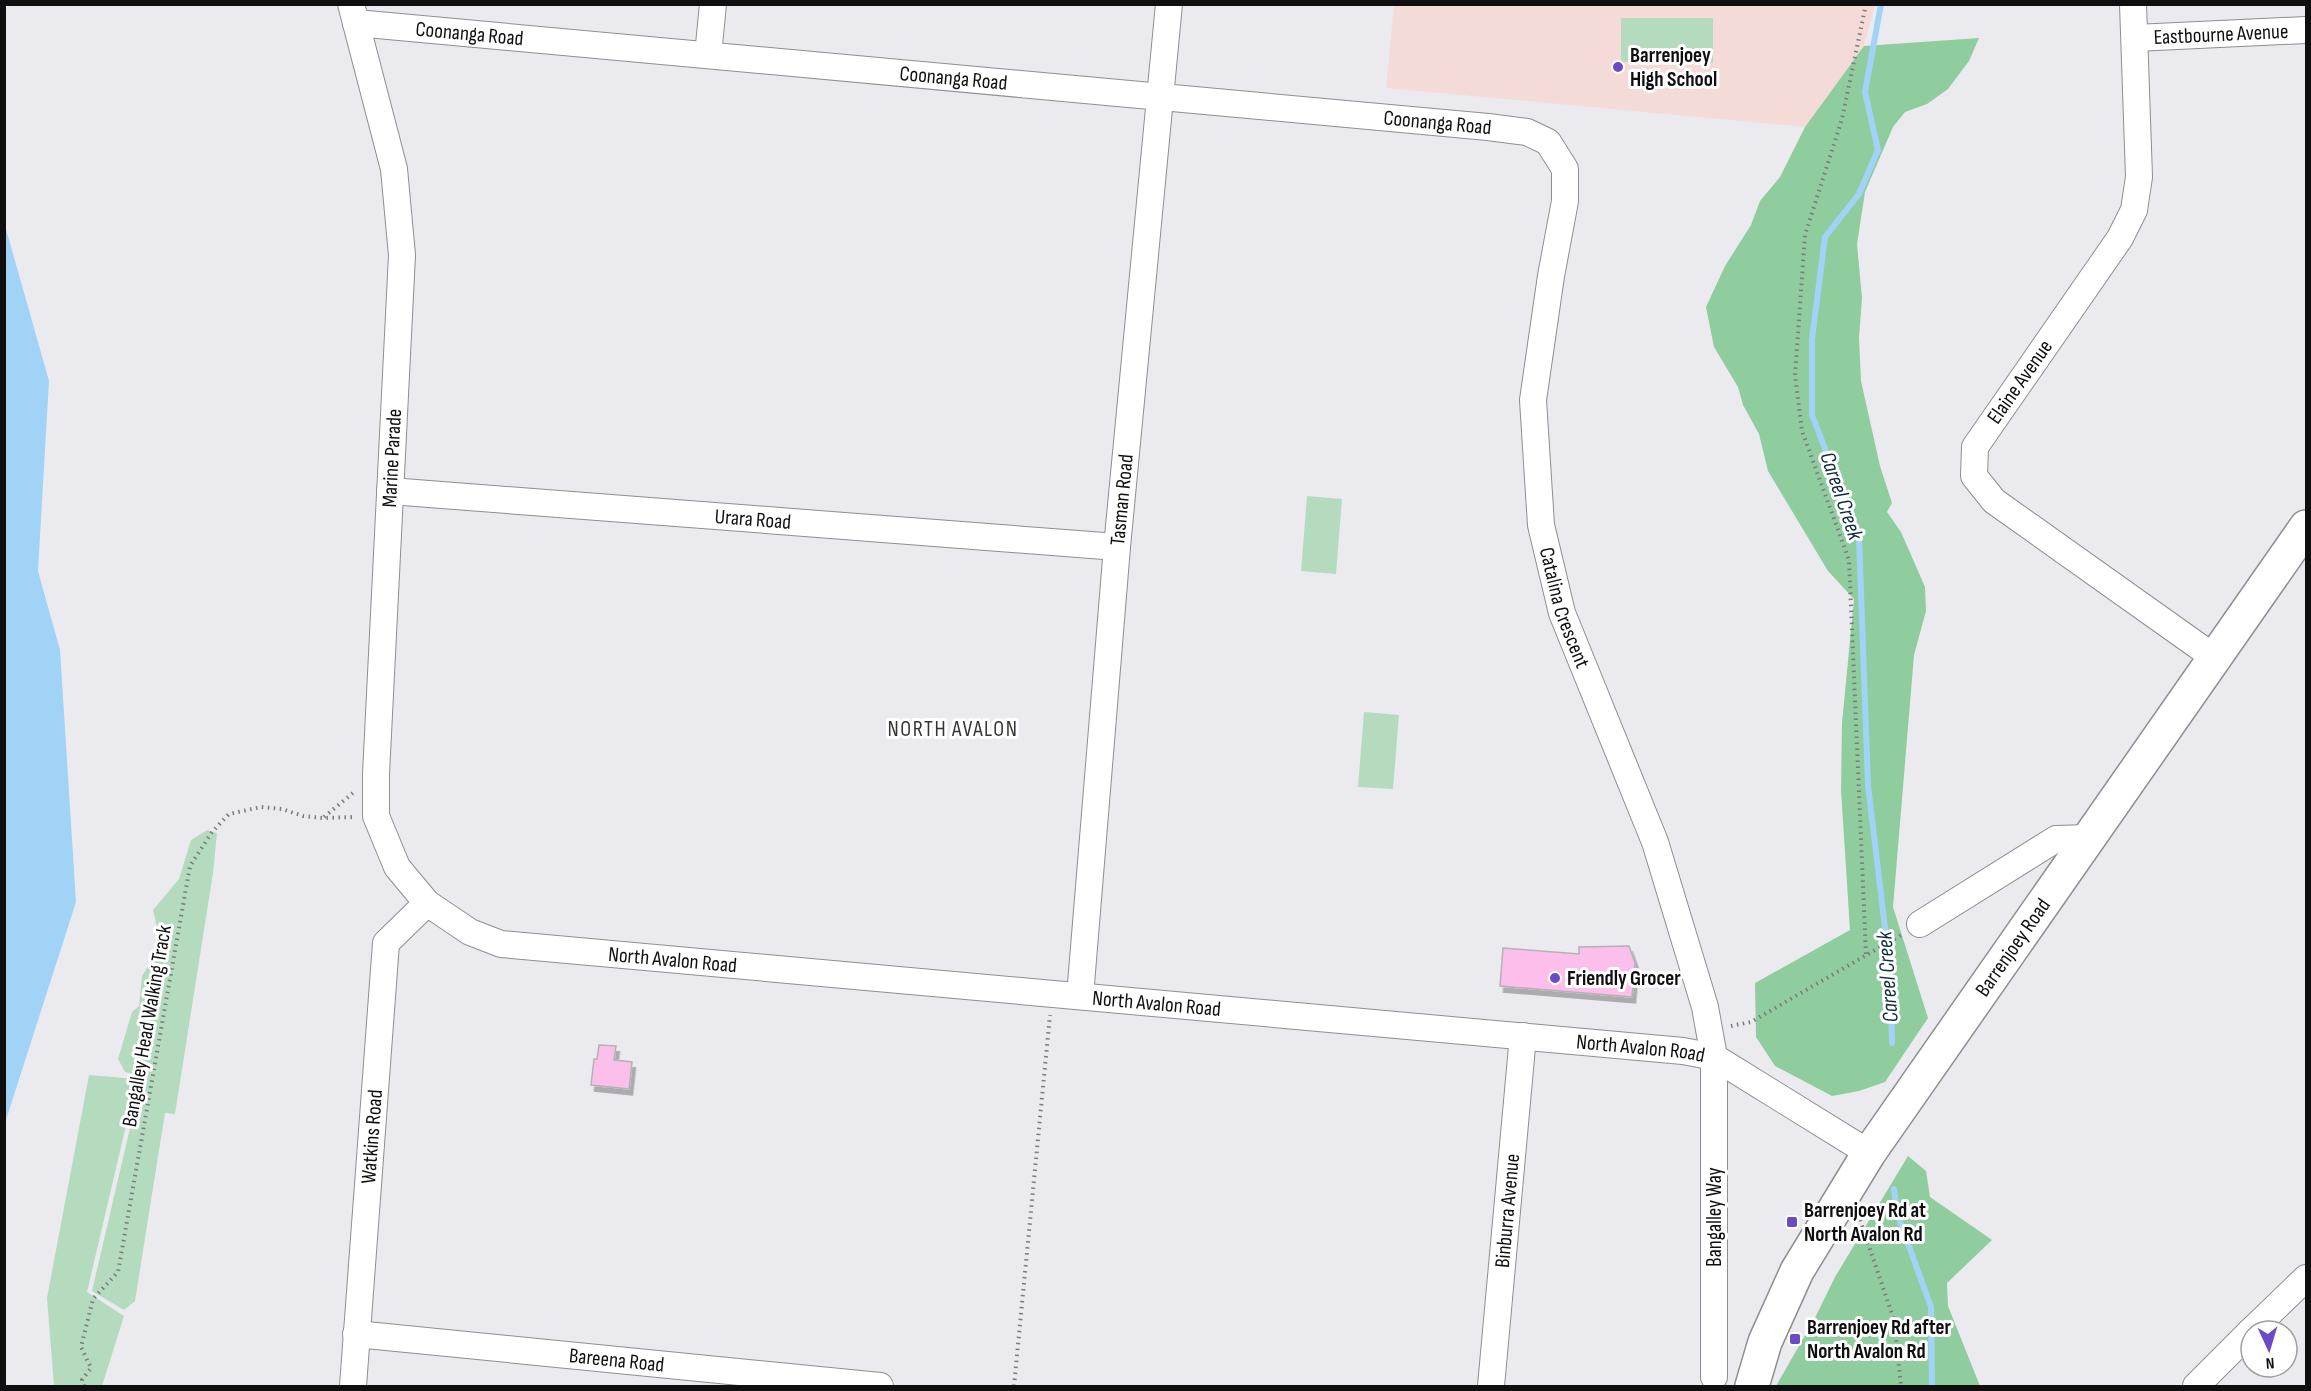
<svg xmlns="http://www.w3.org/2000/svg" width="2311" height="1391" viewBox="0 0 2311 1391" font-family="'Sofia Sans Condensed',sans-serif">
<defs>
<filter id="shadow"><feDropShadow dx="3.5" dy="6" stdDeviation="0" flood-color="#0004"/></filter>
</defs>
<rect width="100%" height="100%" fill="#ebebef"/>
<!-- education -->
<path fill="#f5dbd7" d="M1394,5H1875L1864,46L1805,127L1386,88Z"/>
<!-- green -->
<g fill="#b5dbbe">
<path d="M1621,18H1713V63L1621,62Z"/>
<path d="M1307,496L1342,499L1336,574L1301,571Z"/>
<path d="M1364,712L1399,715L1393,789L1358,787Z"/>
<path d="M207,830L217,833L213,873L175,1114L165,1113L135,1301L124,1310L92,1291L137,1098L136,1083L87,1292L124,1316L102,1386H54L47,1298L89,1075L137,1079L136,1075L125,1072L118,1059L132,1012L139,1006L142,976L158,950L160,940L153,910L179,879L191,840Z"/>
</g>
<!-- forest -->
<g fill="#8fcc9e">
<path d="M1979,38L1969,61L1948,89L1927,104L1905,112L1893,127L1865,192L1857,244L1862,298L1859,338L1861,381L1880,466L1892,503L1887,512L1901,532L1925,587L1926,611L1914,655L1893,907L1928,1018L1885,1082L1859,1091L1832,1096L1775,1066L1756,1037L1755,983L1850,930L1841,790L1842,723L1854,599L1828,571L1768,471L1759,434L1743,405L1738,387L1714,347L1706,307L1725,266L1751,225L1760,201L1780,177L1805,127L1864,46Z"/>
<path d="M1908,1156L1926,1171L1930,1197L1992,1240L1947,1283L1948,1306L1980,1386H1776L1815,1318L1835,1277Z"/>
</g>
<!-- water -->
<path fill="#a1d3f7" d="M4,222L49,381L38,571L60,650L76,902L5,1123Z"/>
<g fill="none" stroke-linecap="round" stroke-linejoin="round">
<!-- stream -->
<g stroke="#a1d3f7" stroke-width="6">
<path d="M1881,4L1865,92L1878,150L1859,194L1825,237L1812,339V415L1859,537L1868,785L1890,970L1892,1043"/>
<path d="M1894,1189L1897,1213L1931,1307L1932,1386"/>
</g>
</g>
<!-- building -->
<g fill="#fcbeeb" stroke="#b5b1b4" stroke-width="1.5" filter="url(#shadow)">
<path d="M1629,946L1635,963L1632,997L1500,986L1503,948L1579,954V947Z"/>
<path d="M599,1045L616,1046L614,1060L632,1062L629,1089L591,1085L594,1059H597Z"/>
</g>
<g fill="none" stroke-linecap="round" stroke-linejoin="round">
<defs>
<g id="minor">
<path id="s1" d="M351,4L394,169L402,255L376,774V816L397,867L427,903L470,932L501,944L1683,1051L1714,1057L1869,1153"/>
<path d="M2133,4L2139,177L2134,210L2120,238L1975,447L1974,476L1994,501L2215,658"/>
<path id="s2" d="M356,23L1488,127L1527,132L1548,142L1565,169V201L1551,276L1533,400L1541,525L1562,613L1655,842L1705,1007L1714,1057V1377"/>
<path id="s3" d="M2135,38L2306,30"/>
<path d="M708,55L713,4"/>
<path id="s4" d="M390,491L1117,547"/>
<path d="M1920,924L2056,839L2089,838"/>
<path id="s5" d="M1080,996L1117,547L1169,4"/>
<path d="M2251,1331L2306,1278"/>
<path id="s6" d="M356,1334L880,1386"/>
<path id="s7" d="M353,1386L386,943L427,903"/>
<path id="s8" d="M1491,1386L1523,1036"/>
<path d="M2196,1386L2251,1331"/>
</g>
<g id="major">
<path id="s9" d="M1752,1386L1765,1342L1797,1271L1869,1153L2306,527"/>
</g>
</defs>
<!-- minor casing -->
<use href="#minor" stroke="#8e8e92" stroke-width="28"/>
<!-- major casing -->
<use href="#major" stroke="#8e8e92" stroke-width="36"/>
<!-- path -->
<g stroke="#7b7b7d" stroke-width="4" stroke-dasharray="1.5 4.5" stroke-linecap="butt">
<path d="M1866,4L1842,119L1805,235L1795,375L1802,431L1849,560L1866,955"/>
<path d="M324,817L353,793"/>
<path d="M1731,1026L1751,1022L1901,935"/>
<path d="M1860,1220L1894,1320L1901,1386"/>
<path d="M84,1386L82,1380L91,1368L81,1347L93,1299L118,1272L190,866L212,832L229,814L261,807L282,809L303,816L323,818L355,817"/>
<path d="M1014,1386L1050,1015"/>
</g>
<!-- minor -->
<use href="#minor" stroke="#fff" stroke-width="26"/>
<!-- major -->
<use href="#major" stroke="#fff" stroke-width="33"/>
</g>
<!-- markers -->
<g fill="#6a4bc4" stroke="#fff" stroke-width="2">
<circle cx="1618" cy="67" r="6"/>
<circle cx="1555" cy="978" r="6"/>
<rect x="1786" y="1216" width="12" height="12" rx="3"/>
<rect x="1789" y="1333" width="12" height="12" rx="3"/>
</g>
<g text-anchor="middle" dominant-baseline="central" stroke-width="6" stroke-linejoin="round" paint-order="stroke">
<!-- street labels -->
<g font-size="21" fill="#0f0f10" stroke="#fff">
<text stroke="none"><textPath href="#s2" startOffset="114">Coonanga Road</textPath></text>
<text stroke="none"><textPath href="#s3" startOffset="86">Eastbourne Avenue</textPath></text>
<text stroke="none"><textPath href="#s2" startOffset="600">Coonanga Road</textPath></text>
<text stroke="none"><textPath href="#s2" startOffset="1086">Coonanga Road</textPath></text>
<text transform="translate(2020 382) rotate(-55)">Elaine Avenue</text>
<text transform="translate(392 458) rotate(-87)">Marine Parade</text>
<text stroke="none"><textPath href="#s5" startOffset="498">Tasman Road</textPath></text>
<text stroke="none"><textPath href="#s4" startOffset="364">Urara Road</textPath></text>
<text stroke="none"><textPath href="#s2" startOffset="1676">Catalina Crescent</textPath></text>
<text stroke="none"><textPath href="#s9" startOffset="513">Barrenjoey Road</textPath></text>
<text stroke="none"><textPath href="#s1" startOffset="1178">North Avalon Road</textPath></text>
<text stroke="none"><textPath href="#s1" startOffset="1664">North Avalon Road</textPath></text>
<text transform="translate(147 1026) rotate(-80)">Bangalley Head Walking Track</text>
<text stroke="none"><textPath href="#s1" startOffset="2150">North Avalon Road</textPath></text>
<text stroke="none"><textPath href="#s7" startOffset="250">Watkins Road</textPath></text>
<text stroke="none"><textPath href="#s8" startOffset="176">Binburra Avenue</textPath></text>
<text transform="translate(1714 1217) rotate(-90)">Bangalley Way</text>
<text stroke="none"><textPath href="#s6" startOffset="262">Bareena Road</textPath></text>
</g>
<!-- poi labels -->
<g font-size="21" font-weight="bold" fill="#0f0f10" stroke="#fff" text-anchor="start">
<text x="1630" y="55">Barrenjoey<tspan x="1630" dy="24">High School</tspan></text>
<text x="1567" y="978">Friendly Grocer</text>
<text x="1804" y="1210">Barrenjoey Rd at<tspan x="1804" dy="24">North Avalon Rd</tspan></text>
<text x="1807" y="1327">Barrenjoey Rd after<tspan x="1807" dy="24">North Avalon Rd</tspan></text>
</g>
<!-- water labels -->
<g font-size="22" font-style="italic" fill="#102d40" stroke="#fff">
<text transform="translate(1841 496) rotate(71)">Careel Creek</text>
<text transform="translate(1888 977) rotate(-94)">Careel Creek</text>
</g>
<!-- neighbourhood labels -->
<g font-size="22" letter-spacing="1.5" fill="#353537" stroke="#fff">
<text x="953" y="729">NORTH AVALON</text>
</g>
</g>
<!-- border -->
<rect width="2311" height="1391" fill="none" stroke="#0f0f10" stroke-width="12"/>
<!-- north arrow -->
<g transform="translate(2269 1349) rotate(176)"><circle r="28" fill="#ffffff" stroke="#9f9f9f" stroke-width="1.5"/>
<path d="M0-4.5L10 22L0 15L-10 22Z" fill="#6a4bc4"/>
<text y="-9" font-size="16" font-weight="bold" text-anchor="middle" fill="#0f0f10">N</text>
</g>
</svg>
